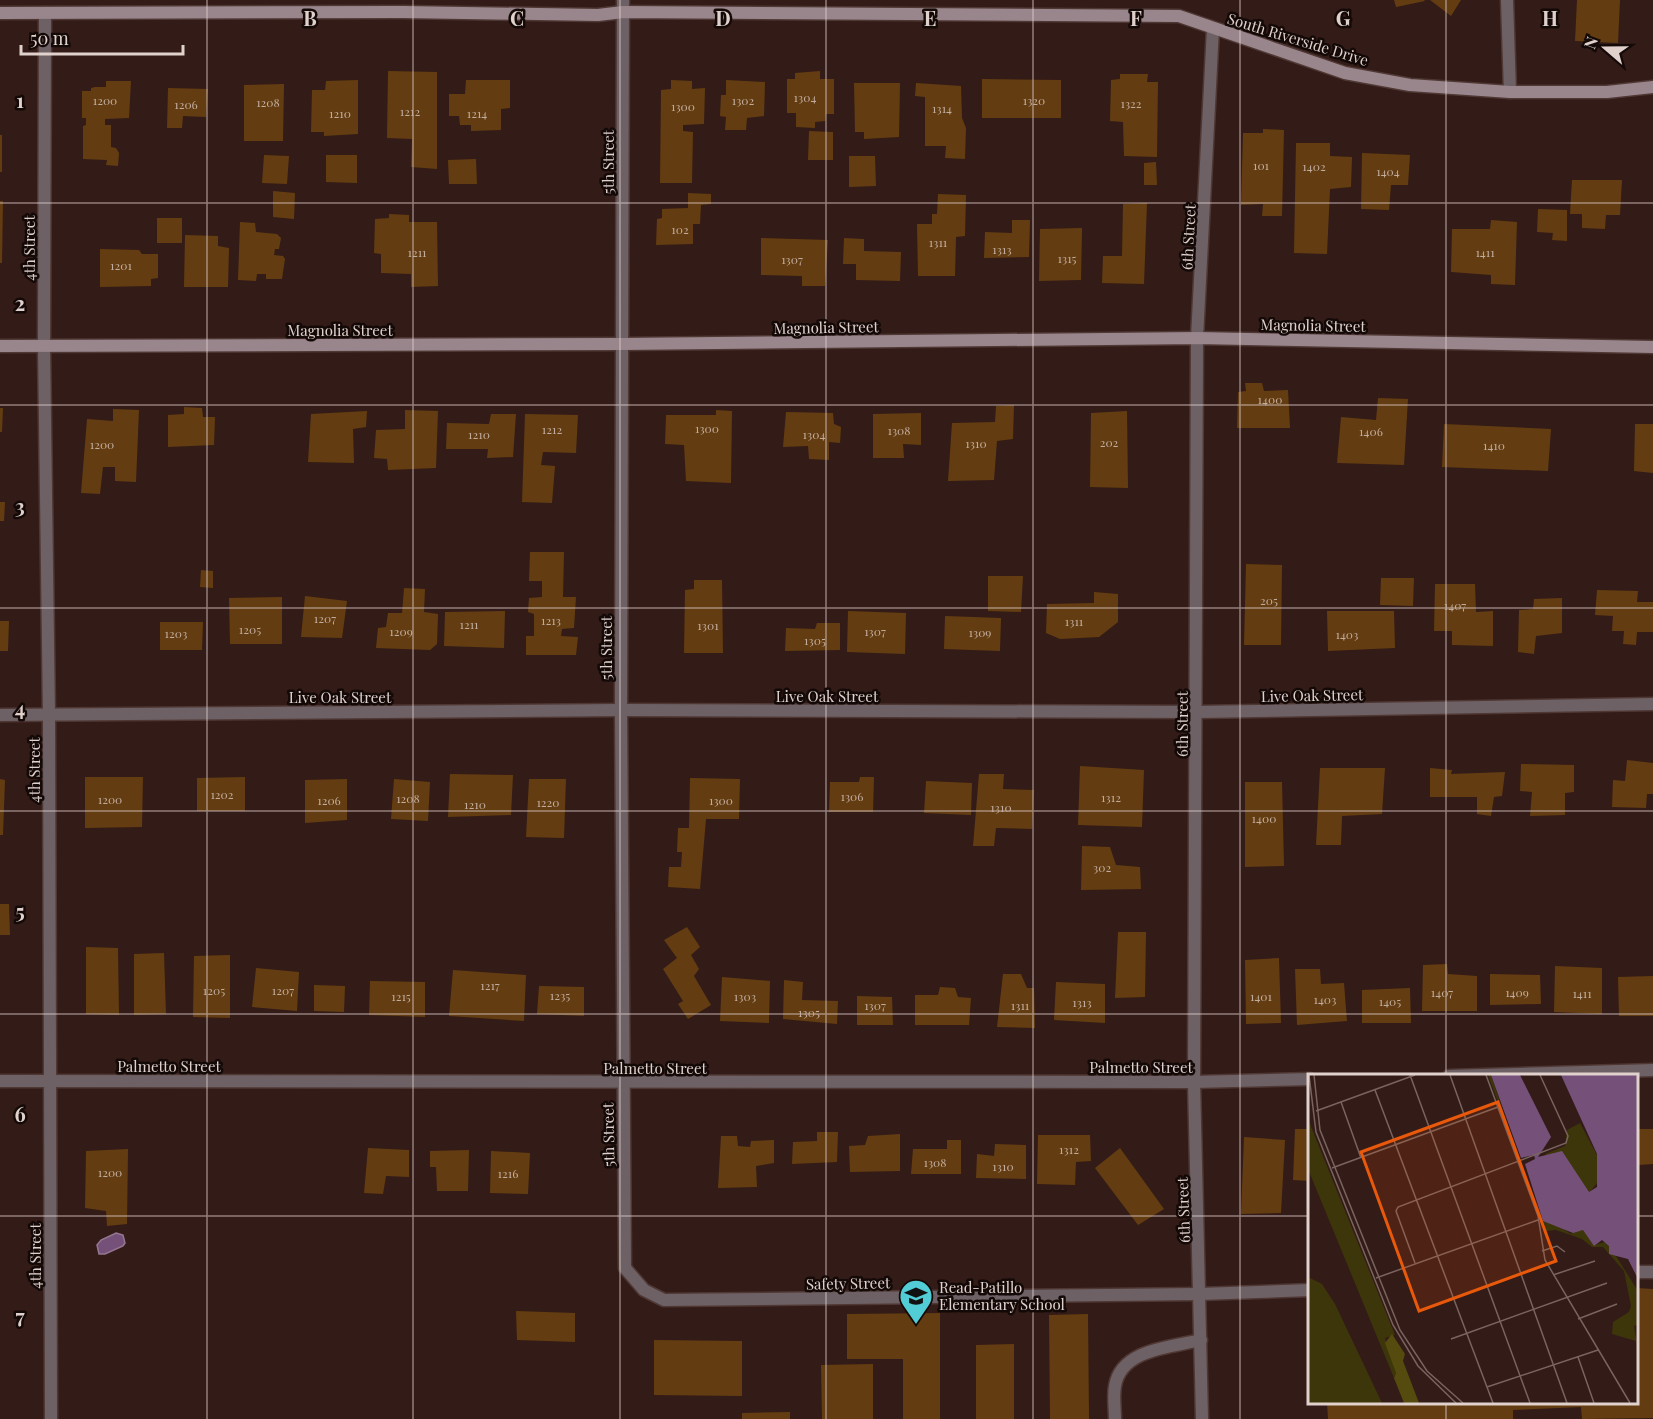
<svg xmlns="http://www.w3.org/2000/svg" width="1653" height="1419" viewBox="0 0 1653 1419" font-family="'Playfair Display',serif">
<rect width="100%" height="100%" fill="#331b17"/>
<!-- water -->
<path fill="#75517a" stroke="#957793" stroke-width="1.5" d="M116,1233L123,1235L125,1243L123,1246L105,1254H99L97,1245L101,1240Z"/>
<!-- building -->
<g fill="#633d11">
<path d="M1394,0H1424L1425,1L1396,7Z"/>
<path d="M1430,0H1461L1451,16Z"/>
<path d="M1577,0H1620L1618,43L1575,41Z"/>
<path d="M388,71L437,72V169L411,167L412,139L387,138Z"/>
<path d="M820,71V79H834V114H826L825,121L815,122V128L796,127V113H787V79H795V73Z"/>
<path d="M1120,74H1148L1147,82H1158L1157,157L1124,156L1123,122L1110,121L1111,80L1120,79Z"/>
<path d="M982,79L1061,80V118H982Z"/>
<path d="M358,80V134L324,136V132H311L312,90H325L326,81Z"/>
<path d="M466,80H510V108L501,109V130L471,131V125H460L459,116H449V94H465Z"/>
<path d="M671,80L692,81V89L705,88L704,124L683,125V131L693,132L692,183H660L661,90L671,89Z"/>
<path d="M726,80L765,82L764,116L747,118L746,130H725L726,117L720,116L721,95H726Z"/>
<path d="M106,81H131L129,118L105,119V125H111V147L116,148L119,153L118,166L106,165L107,160L83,159V126L86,125V118H82V91H91V88L95,87H106Z"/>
<path d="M854,83H900L899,137L864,139V132H855Z"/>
<path d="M916,83L961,86L962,118L966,128L965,159L945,158L946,146H925V97L915,96Z"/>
<path d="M284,84L283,141H244V85Z"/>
<path d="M168,88L208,89L206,117L183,116L182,128H167Z"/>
<path d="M1263,129L1284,130L1282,216H1262L1263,204L1241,205L1243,133H1263Z"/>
<path d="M809,131L833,132V160H808Z"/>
<rect x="0" y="135" width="2" height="37"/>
<path d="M1296,143H1330V156L1352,157L1351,187L1330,189L1327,254L1294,253Z"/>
<path d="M1362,153L1410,155L1408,185H1391L1389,210L1361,209Z"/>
<path d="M264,155L289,156L287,184L262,183Z"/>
<path d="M326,155H357V183L326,182Z"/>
<path d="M849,156H875L876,186L849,187Z"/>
<path d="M476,159L477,184H449L448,160Z"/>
<path d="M1156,162L1157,185H1144V163Z"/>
<path d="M1572,180H1622L1620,215H1606L1605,229L1582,228V214H1570Z"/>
<path d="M273,191L295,193L294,219L273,217Z"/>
<path d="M688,193L711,194V204L701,205L700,224H693V244L656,245L657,219L662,218V209L688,208Z"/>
<path d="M938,194L966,195L965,236L956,237L955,276H918L917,224H932V214H937Z"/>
<path d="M0,201H3L2,263H0Z"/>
<path d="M1147,203L1144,284L1102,283L1103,256H1122L1123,204Z"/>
<path d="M1538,209L1567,210V241L1552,240L1553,233L1537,232Z"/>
<path d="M389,214L409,215V222H437L438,286L411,287V274L381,273V254L374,253L375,219L389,218Z"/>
<rect x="157" y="218" width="25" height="25"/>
<path d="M1012,220H1030L1029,257L984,258L985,232L1012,233Z"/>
<path d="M1491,220L1517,222L1515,285L1491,284V275L1451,272L1452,229H1490Z"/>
<path d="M240,222L255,223L256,232L277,234L281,238L279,249H275L274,255L283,256L285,259L282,279H266V274H257L256,281L238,280Z"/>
<path d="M1082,228L1081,280L1039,281L1040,229Z"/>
<path d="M185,235L218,236V246L229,248L228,287H184Z"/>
<path d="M761,238L828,240L825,286H802V276L761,275Z"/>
<path d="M844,238L864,239V251L901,252L900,281L856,280V264H843Z"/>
<path d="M100,249L139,250L142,254H158V278L151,279V286L100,287Z"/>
<path d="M1245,383H1262L1264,391L1288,390L1290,428H1237L1238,392L1246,391Z"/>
<path d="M1378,398L1408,399L1404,465L1337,463L1341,417L1376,420Z"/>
<path d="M1014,405L1013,439L997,441L994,480L948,481L952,423L995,422L996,406Z"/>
<path d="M184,407L202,408L203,417H215L214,445L168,447V415L184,414Z"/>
<path d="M0,408H3L2,432H0Z"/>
<path d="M113,409L139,410L136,482L115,481V467H103L100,494L81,493L87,419L113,421Z"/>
<path d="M405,410L438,411L436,468L388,470L387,459L374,458L376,430L405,429Z"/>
<path d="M716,410L732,411L731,483L686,481L684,445L665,444L666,415H716Z"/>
<path d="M367,411L366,427L353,429L354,463L308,462L311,414Z"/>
<path d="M1127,411L1128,488L1090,487L1091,413Z"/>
<path d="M786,412L833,413L834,424L841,427L840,443L829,442V460L809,459L808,446L783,447Z"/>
<path d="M921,413V445L903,444L904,458H873V414Z"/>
<path d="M491,414H516L513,457L487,458L488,449H446L447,423L489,424Z"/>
<path d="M525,414L578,415L576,453L543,452L541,465L555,466L552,503L522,502Z"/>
<path d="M1444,424L1551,429L1548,471L1442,467Z"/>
<path d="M1635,424H1653V473L1634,471Z"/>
<path d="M0,502H5L4,521H0Z"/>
<path d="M530,552H564L563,597H576L574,628L562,629L561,636L578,637L576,655H526V636H534V614L528,612L529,598L542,597V581H529Z"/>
<path d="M1246,564L1282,565L1281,645H1244Z"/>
<path d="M201,570L213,571V588L200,587Z"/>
<path d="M988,576H1023L1021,612L988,611Z"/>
<path d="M1381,578H1414L1413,606L1380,605Z"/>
<path d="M694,580H722L723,653H684L685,590L694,589Z"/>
<path d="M1435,584H1475L1476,612L1493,611V646L1452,645V631H1434Z"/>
<path d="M404,588L425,589L424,612L438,614L437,644L430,650L376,648L378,628L386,627L388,613H402Z"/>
<path d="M1597,590L1638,591L1637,602H1653V632H1637L1636,645L1623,644L1624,631H1612L1613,616L1595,615Z"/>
<path d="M1094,592L1118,594V622L1099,637L1060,639L1046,633L1047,604L1094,603Z"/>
<path d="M305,596L347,601L342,638L301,637Z"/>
<path d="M282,597V644H230L229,598Z"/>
<path d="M1562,598V633L1536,636L1534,654L1518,652L1519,610L1533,609L1534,599Z"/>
<path d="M505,611L504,648L444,646L445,612Z"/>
<path d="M848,611L906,613L905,654L847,652Z"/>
<path d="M1327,611H1394L1395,648L1328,651Z"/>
<path d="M945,616L1001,618L1000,651L944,649Z"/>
<path d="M0,621H9L8,651H0Z"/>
<path d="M160,622H203L202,650H160Z"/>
<path d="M817,623H840V650L785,651L786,628L815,629Z"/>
<path d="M1627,760L1653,763V794H1647L1646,808L1612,807L1613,780L1625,781Z"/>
<path d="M1521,764L1574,765V792L1565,793V815L1530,816L1532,792L1520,791Z"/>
<path d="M1080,766L1144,770L1142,827L1078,825Z"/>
<path d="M1320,768H1385L1382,814L1342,816L1341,845H1316Z"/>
<path d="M1430,768L1452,770L1451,774L1505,772L1502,796L1494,797L1491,816L1477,814V797H1430Z"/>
<path d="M450,774L513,775L511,815L448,817Z"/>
<path d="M979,774H1004L1003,789L1034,790L1032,829L996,828L994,846H973Z"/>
<path d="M85,777H143L142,827L85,828Z"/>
<path d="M245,777V811H197V778Z"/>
<path d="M860,777H874L873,812H829L830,782H859Z"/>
<path d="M690,778L740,779L739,819H706L700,889L668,887L669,867H681L682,852H677L678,828H689Z"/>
<path d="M0,779L5,780L3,835H0Z"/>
<path d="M347,779V820L305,823V780Z"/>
<path d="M394,779L430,782L428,821L391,819Z"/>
<path d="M529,779H566L564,838L526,837Z"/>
<path d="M926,781L972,783L971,815L924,813Z"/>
<path d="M1245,782H1282L1284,866L1245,867Z"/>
<path d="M1082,846L1110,847L1116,865L1140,867L1141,889L1081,890Z"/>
<path d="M0,904H9L10,935H0Z"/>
<path d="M687,927L700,947L691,955L699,969L694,976L711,1005L688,1019L678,1004L683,1001L663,969L677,958L664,940Z"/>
<path d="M1118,932H1146L1145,997L1115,998Z"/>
<path d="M86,947L118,948L119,1015L86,1014Z"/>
<path d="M164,953L166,1014L134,1015V954Z"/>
<path d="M230,955V1018L193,1017L194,956Z"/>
<path d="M1279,958L1281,1023L1246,1024L1245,960Z"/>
<path d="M1447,964L1448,974L1477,976V1011H1422L1423,965Z"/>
<path d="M1555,966L1602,968V1014L1554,1012Z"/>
<path d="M256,968L299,972L297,1011L252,1007Z"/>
<path d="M1295,969H1320L1321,984L1344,983L1347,1021L1297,1025Z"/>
<path d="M453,970L526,975L524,1021L449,1016Z"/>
<path d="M1003,974H1021L1027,988H1034L1035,1028L997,1027Z"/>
<path d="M1490,974L1540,975L1541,1004L1490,1005Z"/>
<path d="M1653,976V1016H1619L1618,977Z"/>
<path d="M722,977L770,981L769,1023L720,1021Z"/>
<path d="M784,980L803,982L802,1000L838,1001L837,1024L783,1019Z"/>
<path d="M370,981L425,982V1017L369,1015Z"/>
<path d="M1056,982L1105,984V1023L1054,1020Z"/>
<path d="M314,985L345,986L344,1012L314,1011Z"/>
<path d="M539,986L584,987V1016L537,1014Z"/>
<path d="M940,987L955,988L958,997L971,998L969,1025H915V995H938Z"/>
<path d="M1410,988L1411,1023H1362V990Z"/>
<path d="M857,996L892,997L893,1025H857Z"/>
<path d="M1295,1129H1310V1181L1293,1180Z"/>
<path d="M1636,1129H1653V1164L1639,1165L1638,1172Z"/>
<path d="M817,1132H838L837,1162L792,1164L793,1142L817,1141Z"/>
<path d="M900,1134V1171L850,1172L849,1146L865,1145L868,1136Z"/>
<path d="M1038,1135H1090L1091,1161L1076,1162L1075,1185L1037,1184Z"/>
<path d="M721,1136H737L738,1146L750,1147L751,1141L774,1140V1163L756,1166L757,1187L718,1188Z"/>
<path d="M1244,1137L1285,1140L1281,1213L1241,1214Z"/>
<path d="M947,1140H961V1174H911L913,1149H947Z"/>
<path d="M995,1144L1026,1145V1179L976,1178L977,1154L994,1156Z"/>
<path d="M368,1148L409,1150V1177L386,1176L383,1194L364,1193Z"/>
<path d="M1120,1148L1164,1209L1138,1225L1095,1168Z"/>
<path d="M128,1149L127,1224L107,1226L106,1211L85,1208L86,1151Z"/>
<path d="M469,1150L468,1191H437L436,1167H430V1151Z"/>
<path d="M491,1151L530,1153L528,1194L490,1193Z"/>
<path d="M1636,1288L1653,1289V1418L1582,1419L1581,1407L1513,1410V1419H1328L1327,1402H1636Z"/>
<path d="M516,1311L575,1313V1342L517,1340Z"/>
<path d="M940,1313V1419H903V1359H847V1314Z"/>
<path d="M1088,1314L1089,1419H1050L1049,1315Z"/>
<path d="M654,1340L742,1341V1396L654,1395Z"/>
<path d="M1014,1344V1419H976V1345Z"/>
<path d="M873,1364V1419H822L821,1365Z"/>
<path d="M790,1412V1419H742V1413Z"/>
</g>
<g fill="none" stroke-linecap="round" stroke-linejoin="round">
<defs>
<g id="lane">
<path d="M1636,1272H1653"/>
<path d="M1200,1294L1310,1290"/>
<path d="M1115,1419C1115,1408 1113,1396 1115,1386C1121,1349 1171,1347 1201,1340"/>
</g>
<g id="street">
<path d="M623,0L621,710L625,1268L644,1290L664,1300L1200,1294"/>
<path d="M1507,0L1510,92"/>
<path d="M45,13L44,347L49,715L51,1419"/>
<path d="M0,715L621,710L1197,712L1653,704"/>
<path d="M1449,1076L1653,1070"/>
<path d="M0,1081L1194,1082L1310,1079"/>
<path d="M1202,1419L1194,1082L1197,338L1213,28"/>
</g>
<g id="secondary">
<path d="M0,13L403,12L598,15L623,12L1179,16L1345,73L1410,85L1510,92H1607L1653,87"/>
<path d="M0,346L622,344L1197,338L1653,347"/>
</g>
</defs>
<!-- lane casing -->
<use href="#lane" stroke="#4f3834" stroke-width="15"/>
<!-- street casing -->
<use href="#street" stroke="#4f3834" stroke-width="15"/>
<!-- secondary casing -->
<use href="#secondary" stroke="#4f3834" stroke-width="15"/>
<!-- lane -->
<use href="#lane" stroke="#6e6165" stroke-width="12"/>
<!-- street -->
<use href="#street" stroke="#6e6165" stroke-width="12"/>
<!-- secondary -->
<use href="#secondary" stroke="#99858c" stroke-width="12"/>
</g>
<!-- grid -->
<path fill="none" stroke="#e1d1cd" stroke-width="1.5" stroke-opacity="0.55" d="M207,0V1419M413,0V1419M620,0V1419M826,0V1419M1033,0V1419M1240,0V1419M1446,0V1076M0,203H1653M0,405H1653M0,608H1653M0,811H1653M0,1014H1653M0,1216H1310M1636,1216H1653M1446,1402V1419"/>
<!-- icons -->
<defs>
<symbol id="school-pin" viewBox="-11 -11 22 30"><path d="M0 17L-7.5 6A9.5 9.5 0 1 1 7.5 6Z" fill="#52ccd5" stroke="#130907"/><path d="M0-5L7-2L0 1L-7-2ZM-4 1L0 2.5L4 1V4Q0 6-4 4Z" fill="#111"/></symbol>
</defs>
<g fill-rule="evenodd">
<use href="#school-pin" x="897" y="1277" width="38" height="52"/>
</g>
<g text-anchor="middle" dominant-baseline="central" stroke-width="5" stroke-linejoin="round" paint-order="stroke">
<!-- number labels -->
<g font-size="12" fill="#c2ac9e">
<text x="805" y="97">1304</text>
<text x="105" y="100">1200</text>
<text x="743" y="100">1302</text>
<text x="1034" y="100">1320</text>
<text x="268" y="102">1208</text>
<text x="1131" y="103">1322</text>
<text x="186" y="104">1206</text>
<text x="683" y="106">1300</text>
<text x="942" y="108">1314</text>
<text x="410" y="111">1212</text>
<text x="340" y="113">1210</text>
<text x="477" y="113">1214</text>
<text x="1261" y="165">101</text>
<text x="1314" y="166">1402</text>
<text x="1388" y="171">1404</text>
<text x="680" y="229">102</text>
<text x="938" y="242">1311</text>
<text x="1002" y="249">1313</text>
<text x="417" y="252">1211</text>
<text x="1485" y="252">1411</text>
<text x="1067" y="258">1315</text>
<text x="792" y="259">1307</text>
<text x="121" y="265">1201</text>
<text x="1270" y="399">1400</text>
<text x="707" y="428">1300</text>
<text x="552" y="429">1212</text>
<text x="899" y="430">1308</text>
<text x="1371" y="431">1406</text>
<text x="479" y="434">1210</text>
<text x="814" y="434">1304</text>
<text x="1109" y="442">202</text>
<text x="976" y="443">1310</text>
<text x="102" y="444">1200</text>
<text x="1494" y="445">1410</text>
<text x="1269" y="600">205</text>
<text x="1455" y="605">1407</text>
<text x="325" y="618">1207</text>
<text x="551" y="620">1213</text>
<text x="1074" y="621">1311</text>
<text x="469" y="624">1211</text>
<text x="708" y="625">1301</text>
<text x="250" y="629">1205</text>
<text x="401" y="631">1209</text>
<text x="875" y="631">1307</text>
<text x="980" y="632">1309</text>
<text x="176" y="633">1203</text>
<text x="1347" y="634">1403</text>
<text x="815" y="640">1305</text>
<text x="222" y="794">1202</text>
<text x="852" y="796">1306</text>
<text x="1111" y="797">1312</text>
<text x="408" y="798">1208</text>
<text x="110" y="799">1200</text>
<text x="329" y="800">1206</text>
<text x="721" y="800">1300</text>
<text x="548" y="802">1220</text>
<text x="475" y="804">1210</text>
<text x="1001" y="807">1310</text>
<text x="1264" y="818">1400</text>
<text x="1102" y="867">302</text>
<text x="490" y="985">1217</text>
<text x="214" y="990">1205</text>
<text x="283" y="990">1207</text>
<text x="1442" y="992">1407</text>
<text x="1517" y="992">1409</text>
<text x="1582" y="993">1411</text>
<text x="560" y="995">1235</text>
<text x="401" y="996">1215</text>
<text x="745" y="996">1303</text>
<text x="1261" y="996">1401</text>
<text x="1325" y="999">1403</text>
<text x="1390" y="1001">1405</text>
<text x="1082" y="1002">1313</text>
<text x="875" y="1005">1307</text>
<text x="1020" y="1005">1311</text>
<text x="809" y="1012">1305</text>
<text x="1069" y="1149">1312</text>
<text x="935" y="1162">1308</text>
<text x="1003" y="1166">1310</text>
<text x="110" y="1172">1200</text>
<text x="508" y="1173">1216</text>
</g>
<!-- street labels -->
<g font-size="15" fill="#e1d1cd" stroke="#130907">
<text transform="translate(1298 39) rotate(17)">South Riverside Drive</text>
<text transform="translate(608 162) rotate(-90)">5th Street</text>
<text transform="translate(1188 237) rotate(-87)">6th Street</text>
<text transform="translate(29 248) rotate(-90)">4th Street</text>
<text transform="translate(1313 325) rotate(1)">Magnolia Street</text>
<text transform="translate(826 327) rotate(-1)">Magnolia Street</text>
<text x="340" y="330">Magnolia Street</text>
<text transform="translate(606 648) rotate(-90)">5th Street</text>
<text transform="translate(1312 695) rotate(-1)">Live Oak Street</text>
<text x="827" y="696">Live Oak Street</text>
<text x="340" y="697">Live Oak Street</text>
<text transform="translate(1182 724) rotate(-90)">6th Street</text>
<text transform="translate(34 770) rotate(-90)">4th Street</text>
<text x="169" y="1066">Palmetto Street</text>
<text x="1141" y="1067">Palmetto Street</text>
<text x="655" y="1068">Palmetto Street</text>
<text transform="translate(608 1135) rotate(-91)">5th Street</text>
<text transform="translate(1183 1210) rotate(-92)">6th Street</text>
<text transform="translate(35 1256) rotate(-90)">4th Street</text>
<text transform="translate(848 1283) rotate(-1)">Safety Street</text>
</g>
<!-- poi labels -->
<g font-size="15" fill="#e1d1cd" stroke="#130907" text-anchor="start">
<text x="939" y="1287">Read-Patillo<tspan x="939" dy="17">Elementary School</tspan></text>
</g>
</g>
<!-- overview -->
<g transform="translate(1308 1074)">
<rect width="330" height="330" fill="#331b17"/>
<path d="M180,1H183L211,85ZM0,45L87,261L77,264L88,299L86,304L0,95ZM272,49L289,81V109L281,119L237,80L257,72L259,56ZM234,141L263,160L273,153L286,171L297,168L301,171L330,217L329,251L326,252L330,276L328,267L304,260L305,248L321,238L323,232L316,197L295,173H284L274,165L248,156L238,157ZM0,203L14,210L27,230L74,329H0Z" fill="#3e360b"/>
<path d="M84,260L97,280L95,287L111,329H96L86,304L88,299L77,269Z" fill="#554b0f"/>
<path d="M183,1H212L243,63L230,83L254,77L281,118L289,113V80L253,1H330V205L320,185L301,180V172L294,166L286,172L275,156L265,159L235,147L217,90L227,85L226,81L213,84Z" fill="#75517a"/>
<path fill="none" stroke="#796460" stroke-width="1.5" d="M1,1L8,58L85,251L110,292L148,329M6,1L12,56L92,256L119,297L155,329M102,1L222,329M142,1L259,329M178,1L230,142L237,186L322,329M67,16L185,329M33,28L53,84M8,37L107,1M24,94L190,33M234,177L249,172L257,178M107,189L88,137L90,133L258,69L260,62L232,1M245,201L287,187M68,204L230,146M270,245L309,230M143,265L299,209M270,283L286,329M179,313L290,276"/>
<path fill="#e8590c" fill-opacity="0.15" stroke="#e8590c" stroke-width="3" d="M190,28L248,187L111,237L53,78Z"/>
<rect width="330" height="330" fill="none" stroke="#e1d1cd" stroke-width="3"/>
</g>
<g font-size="20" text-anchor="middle" font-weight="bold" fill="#e1d1cd" stroke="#130907" stroke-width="5" stroke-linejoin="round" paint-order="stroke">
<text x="310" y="26">B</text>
<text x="517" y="26">C</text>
<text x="723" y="26">D</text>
<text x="930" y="26">E</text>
<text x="1136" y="26">F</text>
<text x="1343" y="26">G</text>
<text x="1550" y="26">H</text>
<text x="20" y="108">1</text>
<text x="20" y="311">2</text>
<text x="20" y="514">3</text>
<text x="20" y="716">4</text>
<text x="20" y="919">5</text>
<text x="20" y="1122">6</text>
<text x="20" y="1324">7</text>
</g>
<!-- north arrow -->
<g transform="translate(1605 48) rotate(290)" stroke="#130907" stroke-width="4.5" paint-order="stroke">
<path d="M0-4.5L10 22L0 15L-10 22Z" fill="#e1d1cd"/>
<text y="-9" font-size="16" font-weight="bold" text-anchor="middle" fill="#e1d1cd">N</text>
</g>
<!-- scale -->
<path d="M21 45v9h162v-9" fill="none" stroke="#e1d1cd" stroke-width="3"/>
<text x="30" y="45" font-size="18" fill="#e1d1cd" stroke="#130907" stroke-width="4.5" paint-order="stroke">50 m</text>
</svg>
